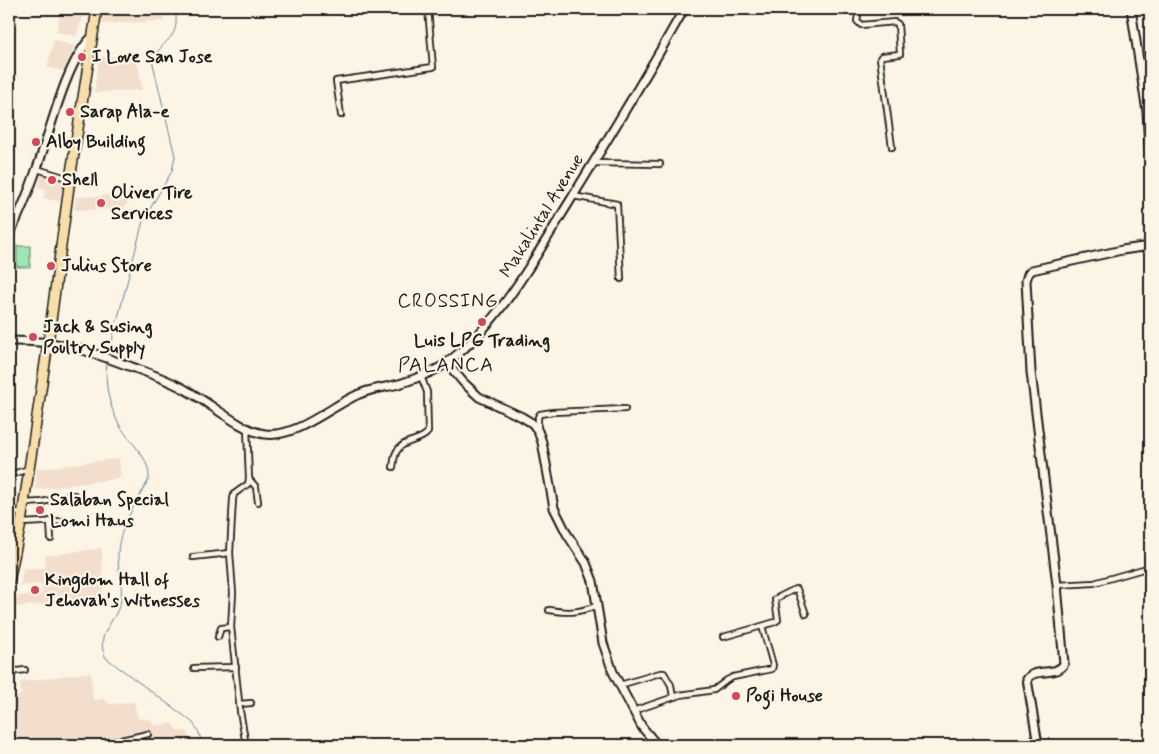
<svg xmlns="http://www.w3.org/2000/svg" width="1159" height="754" viewBox="0 0 1159 754" font-family="Mynerve,sans-serif">
<rect width="100%" height="100%" fill="#fcf5e5"/>
<filter id="ink" filterUnits="userSpaceOnUse"><feTurbulence type="fractalNoise" baseFrequency=".02" numOctaves="2"/><feDisplacementMap in="SourceGraphic" scale="10" xChannelSelector="R" yChannelSelector="G"/><feConvolveMatrix kernelMatrix="1 2 1 2 8 2 1 2 1" color-interpolation-filters="sRGB"/></filter>
<g filter="url(#ink)">
<!-- built -->
<g fill="#f3decd">
<path d="M61,9L85,13L76,36L56,32Z"/>
<path d="M104,9H162L164,21L102,24Z"/>
<path d="M54,40L75,46L66,72L47,67Z"/>
<path d="M137,56L142,90L94,93L99,57Z"/>
<path d="M42,170L65,174L60,202L43,198L46,189L38,187Z"/>
<path d="M135,194L123,209L74,210L76,197Z"/>
<path d="M119,458L121,478L35,490L37,469Z"/>
<path d="M102,548L103,600L14,607L18,596L42,594L41,584L20,586L23,568H46L45,556Z"/>
<path d="M91,672L93,700L104,699L110,704L134,702L138,718L151,720L154,726L172,723L178,731H187L191,745H117L116,740L84,745H9V700L21,695L20,682Z"/>
</g>
<!-- green -->
<rect fill="#9fe6b4" stroke="#5e8168" x="17" y="246" width="13" height="21"/>
<g fill="none" stroke-linecap="round" stroke-linejoin="round">
<!-- stream -->
<g stroke="#61849a" stroke-width="1">
<path d="M108,356L143,221L172,171L175,156L152,60C164,38 181,39 175,9"/>
<path d="M107,362C104,385 109,406 120,426C131,444 150,457 149,479C137,502 119,527 118,553C117,568 123,583 121,599C118,621 93,634 106,658L191,721C198,729 201,735 201,745"/>
</g>
<defs>
<g id="street">
<path d="M859,9L857,21L861,25L895,22L898,24L900,54L882,56L880,58L892,147"/>
<path d="M341,115L336,81L433,67L428,9"/>
<path d="M593,163L660,164"/>
<path d="M37,169L70,179"/>
<path d="M573,196L617,204L621,279"/>
<path d="M538,430V417L540,414L553,412L625,409"/>
<path d="M393,467C394,462 394,455 397,451C404,439 421,442 428,432L427,392L421,376"/>
<path d="M9,475L29,469"/>
<path d="M249,479L256,487L258,502"/>
<path d="M24,503L42,502L74,495"/>
<path d="M9,513L22,512"/>
<path d="M50,521L51,539"/>
<path d="M21,523L63,521"/>
<path d="M193,557L230,553"/>
<path d="M1057,585L1094,583L1150,567"/>
<path d="M549,610C568,613 577,613 596,606"/>
<path d="M218,637L221,628L231,627"/>
<path d="M723,637L762,626"/>
<path d="M194,668L236,667"/>
<path d="M9,672L25,670"/>
<path d="M620,685L660,673H664L671,685L673,697"/>
<path d="M240,704L251,703"/>
<path d="M633,711L680,695L714,690L727,680L733,677L772,669L773,665L762,626L775,622L778,620L775,599L795,589H797L806,614"/>
<path d="M98,745L148,734"/>
<path d="M246,745L240,711L231,627L233,593L230,553L233,499L234,494L248,484L249,479L247,428"/>
</g>
<g id="secondary">
<path d="M1131,9L1147,112L1150,161"/>
<path d="M9,235C20,214 29,191 37,168C50,133 66,60 93,36"/>
<path d="M9,341C30,341 52,342 72,347C92,352 112,360 132,367C151,374 169,380 186,390C209,402 241,431 265,434C294,438 327,410 351,398C366,389 383,388 399,384C415,379 435,372 448,362C502,321 538,252 573,196C611,134 649,72 684,9"/>
<path d="M447,363L463,382L479,397L522,417L532,423L538,431L542,442L554,508L567,534L586,563L593,581L603,643L613,672L642,727L657,745"/>
<path d="M1038,745L1027,679C1036,667 1056,677 1064,664L1057,585L1031,372L1026,281L1028,274L1032,270L1122,250L1150,246"/>
</g>
<path id="highway" d="M9,581L21,523L48,343L70,179L97,9"/>
</defs>
<!-- street casing -->
<use href="#street" stroke="#1c1c1c" stroke-width="8"/>
<!-- secondary casing -->
<use href="#secondary" stroke="#1c1c1c" stroke-width="11"/>
<!-- highway casing -->
<use href="#highway" stroke="#1c1c1c" stroke-width="12"/>
<!-- street -->
<use href="#street" stroke="#fcf5e5" stroke-width="4.5"/>
<!-- secondary -->
<use href="#secondary" stroke="#fcf5e5" stroke-width="7"/>
<!-- highway -->
<use href="#highway" stroke="#f8deab" stroke-width="9"/>
</g>
</g>
<!-- markers -->
<g fill="#d1495b" stroke="#fcf5e5" stroke-width="2">
<circle cx="82" cy="57" r="5"/>
<circle cx="70" cy="112" r="5"/>
<circle cx="36" cy="142" r="5"/>
<circle cx="52" cy="180" r="5"/>
<circle cx="101" cy="203" r="5"/>
<circle cx="51" cy="266" r="5"/>
<circle cx="482" cy="322" r="5"/>
<circle cx="33" cy="337" r="5"/>
<circle cx="40" cy="510" r="5"/>
<circle cx="35" cy="590" r="5"/>
<circle cx="736" cy="696" r="5"/>
</g>
<g text-anchor="middle" dominant-baseline="central" stroke-width="4.5" stroke-linejoin="round" paint-order="stroke">
<!-- poi labels -->
<g font-size="18" font-weight="bold" fill="#1c1c1c" stroke="#fcf5e5" text-anchor="start">
<text x="92" y="57">I Love San Jose</text>
<text x="80" y="112">Sarap Ala-e</text>
<text x="46" y="142">Alby Building</text>
<text x="62" y="180">Shell</text>
<text x="111" y="193">Oliver Tire<tspan x="111" dy="21">Services</tspan></text>
<text x="61" y="266">Julius Store</text>
<text x="43" y="327">Jack &amp; Susing<tspan x="43" dy="21">Poultry Supply</tspan></text>
<text x="482" y="341" text-anchor="middle">Luis LPG Trading</text>
<text x="50" y="500">Salaban Special<tspan x="50" dy="21">Lomi Haus</tspan></text>
<text x="45" y="580">Kingdom Hall of<tspan x="45" dy="21">Jehovah's Witnesses</tspan></text>
<text x="746" y="696">Pogi House</text>
</g>
<!-- street labels -->
<g font-size="18" fill="#1c1c1c" stroke="#fcf5e5">
<text transform="translate(542 216) rotate(-58)">Makalintal Avenue</text>
</g>
<!-- neighbourhood labels -->
<g font-size="19" letter-spacing="1" fill="#1c1c1c" stroke="#fcf5e5">
<text x="448" y="301">CROSSING</text>
</g>
<!-- quarter labels -->
<g font-size="20" letter-spacing="1" fill="#1c1c1c" stroke="#fcf5e5">
<text x="446" y="365">PALANCA</text>
</g>
</g>
<!-- margin -->
<rect width="1159" height="754" fill="none" stroke="#fcf5e5" stroke-width="30"/>
<rect x="15" y="15" width="1129" height="724" fill="none" stroke="#1c1c1c" stroke-width="2" filter="url(#ink)"/>
</svg>
